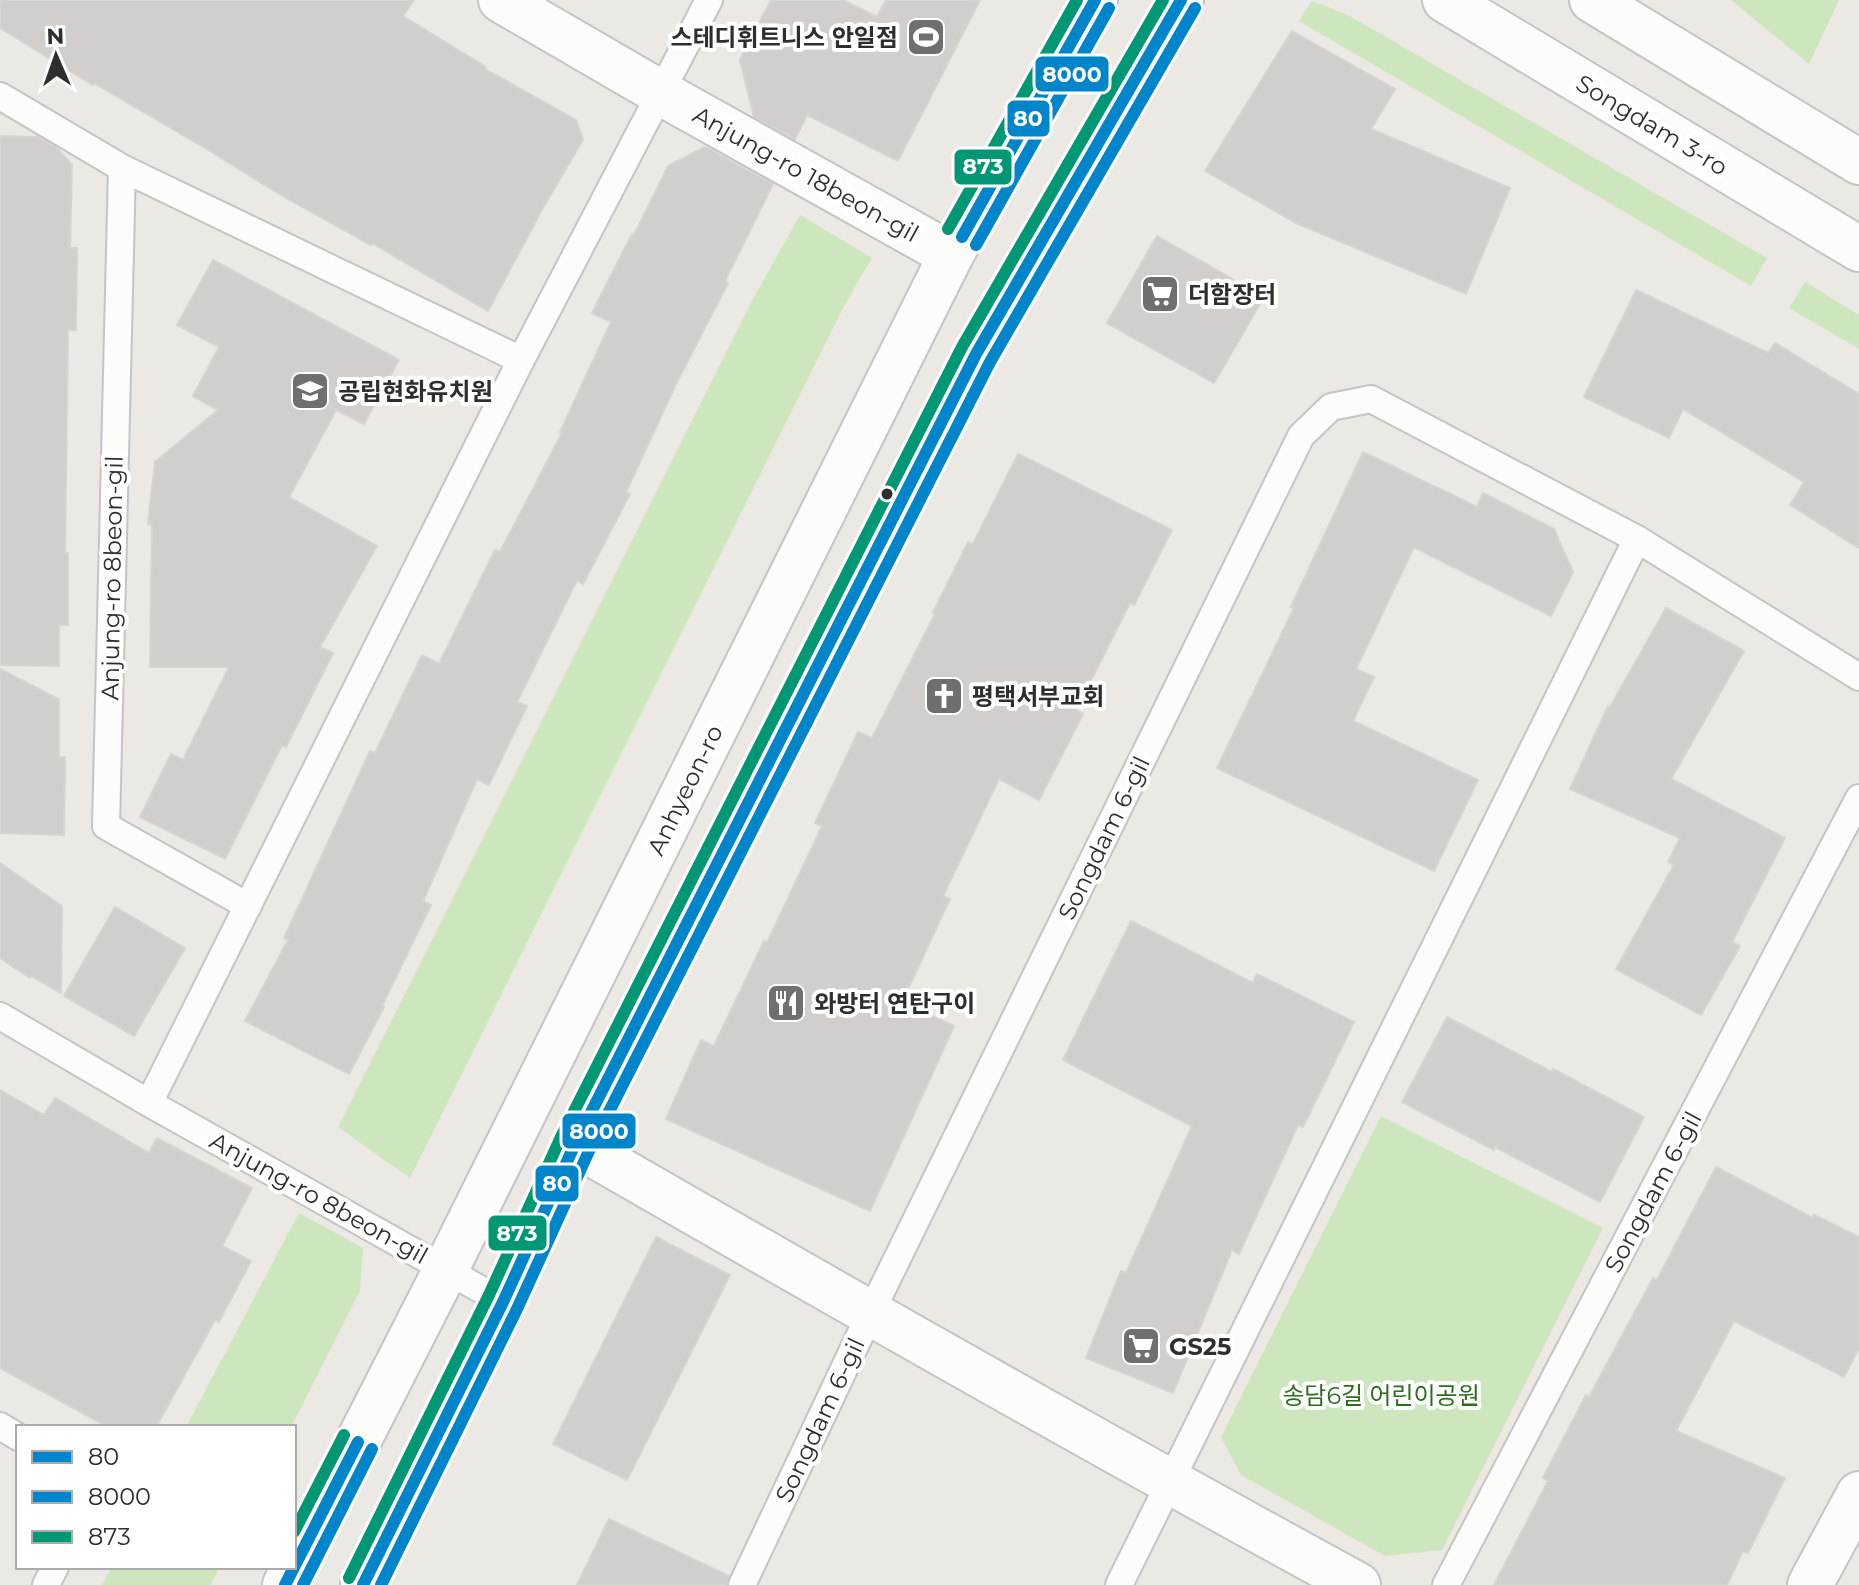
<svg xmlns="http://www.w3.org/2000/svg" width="1859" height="1585" viewBox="0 0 1859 1585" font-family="Montserrat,'Noto Sans KR',sans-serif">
<rect width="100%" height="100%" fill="#ece8e4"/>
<!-- green -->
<g fill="#cee6be">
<path d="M1731,0H1839L1809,64Z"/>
<path d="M1312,1L1348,15L1767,258L1751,286L1299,21Z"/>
<path d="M800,215L872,258L844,306L410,1178L338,1127L753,299Z"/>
<path d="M1805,282L1859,315V349L1789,308Z"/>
<path d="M1381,1116L1603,1228L1442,1550L1385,1556L1241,1475L1221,1437Z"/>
<path d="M299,1213L363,1248L360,1291L291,1427H186Z"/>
<path d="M112,1567H220L210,1585H102Z"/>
</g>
<!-- building -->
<g fill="#d1cecb" stroke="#d7d4d0" stroke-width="2">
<path d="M0,0H414L403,16L486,67L485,69L576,120L583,140L544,206L488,311L372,243L371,245L281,195L210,151L94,83L93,85L0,28Z"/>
<path d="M771,0H843L877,17L886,0H980L898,161L807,115L795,139L754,117L740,60Z"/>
<path d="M1292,31L1395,89L1371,129L1510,188L1466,294L1296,223L1205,171Z"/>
<path d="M0,136L38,137L56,147L72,165L70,248H77L76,330H68L65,553H68V625H59V666L0,665Z"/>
<path d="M705,147L773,184L725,281L728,283L677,382L626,492L630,494L583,584L577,580L517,702L527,706L489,785L477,779L423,901L431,905L382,1006L384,1007L349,1074L245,1021L288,940L284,938L370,751L375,753L422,655L439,664L495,550L500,552L562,433L560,432L611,322L592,313L632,234L634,235L668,166Z"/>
<path d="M1157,236L1264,297L1214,383L1107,323Z"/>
<path d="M213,260L399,360L364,424L336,410L289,497L377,546L320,647L333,653L286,747L282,745L225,859L140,817L171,754L183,760L229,667H150L152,526L148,524L155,462L218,410L193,396L219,347L177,325Z"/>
<path d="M1636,290L1768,353L1775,343L1859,394V548L1790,505L1804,482L1683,409L1669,438L1584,397Z"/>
<path d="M1363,452L1477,507L1483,493L1554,529L1573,572L1551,616L1414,547L1356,669L1374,677L1353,721L1478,780L1434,871L1217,768L1294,608L1291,607Z"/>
<path d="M1018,454L1172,530L1134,605L1130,603L1076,710L1083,714L1039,800L999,779L943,896L950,899L902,1002L954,1026L870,1211L666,1119L701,1040L714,1046L764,941L767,943L822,826L815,823L858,732L872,738L935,614L933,612L968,542L973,544Z"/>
<path d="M1666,608L1744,651L1671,779L1785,838L1732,942L1740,946L1701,1015L1616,969L1674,865L1668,862L1680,838L1570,789L1608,706L1610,707Z"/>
<path d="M0,669L59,699V757H65L64,835L0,833Z"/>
<path d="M0,863L62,906L61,993L31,976L30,978L0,958Z"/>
<path d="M115,907L185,948L134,1036L64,996Z"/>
<path d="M1131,921L1253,983L1257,974L1354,1022L1303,1127L1298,1125L1239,1254L1232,1250L1173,1393L1086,1358L1121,1271L1126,1273L1192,1126L1063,1060Z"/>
<path d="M1447,1017L1552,1072L1553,1069L1644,1117L1600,1202L1495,1147L1494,1150L1402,1102Z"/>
<path d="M0,1090L44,1115L55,1098L149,1153L157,1138L252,1188L222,1246L251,1261L219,1322L215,1320L156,1427H108L0,1368Z"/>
<path d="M1716,1167L1813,1218L1814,1215L1859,1237V1348L1844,1377L1734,1321L1676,1431L1785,1478L1748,1553L1743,1551L1727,1585H1494L1548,1481L1543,1478L1586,1395L1589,1397L1653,1278L1657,1280Z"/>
<path d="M656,1237L730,1275L627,1480L553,1444Z"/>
<path d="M609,1519L729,1576L726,1585H577Z"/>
</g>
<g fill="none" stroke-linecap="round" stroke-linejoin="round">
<defs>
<g id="service">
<path d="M0,96L122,168L521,360"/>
<path d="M122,168L106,826L248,906"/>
<path d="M0,1016L149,1103L503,1302"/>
<path d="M149,1103L521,360L709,0"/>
<path d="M0,1426L18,1437"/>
<path d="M46,1585L55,1567"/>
<path d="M742,1585L870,1314L1301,436L1331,407L1371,399L1637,539L1859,677"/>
<path d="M1119,1585L1637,539"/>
<path d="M1446,1585L1859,798"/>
</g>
<g id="minor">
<path d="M501,0L661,93L951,255"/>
<path d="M575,1144C835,1294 1095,1442 1358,1585"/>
<path d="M1810,1585L1859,1494"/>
</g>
<g id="secondary">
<path d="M1445,0L1859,249"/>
<path d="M1592,0L1859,162"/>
<path d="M285,1585L446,1269L951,255L1095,0"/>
<path d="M363,1585L503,1302L575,1144L976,354L1181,0"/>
</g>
</defs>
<!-- service casing -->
<use href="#service" stroke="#c5c4c5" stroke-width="30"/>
<!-- minor casing -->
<use href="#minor" stroke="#c5c4c5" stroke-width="48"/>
<!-- secondary casing -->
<use href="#secondary" stroke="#c5c4c5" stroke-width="48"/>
<!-- service -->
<use href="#service" stroke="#fcfcfb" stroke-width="26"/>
<!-- minor -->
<use href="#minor" stroke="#fcfcfb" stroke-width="44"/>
<!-- secondary -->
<use href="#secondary" stroke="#fcfcfb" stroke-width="44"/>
<defs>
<g id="bus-1">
<path d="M962,237L1095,0"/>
<path d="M285,1585L358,1442"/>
<path d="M363,1585L503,1302L575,1144L976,354L1181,0"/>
</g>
<g id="bus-2">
<path d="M976,245L1109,8"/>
<path d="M303,1585L372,1449"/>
<path d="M381,1585L517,1309L589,1151L990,362L1195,8"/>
</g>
<g id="bus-3">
<path d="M948,229L1077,0"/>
<path d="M294,1532L344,1435"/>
<path d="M349,1578L489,1295L561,1137L962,347L1163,0"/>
</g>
</defs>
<!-- bus-1 casing -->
<use href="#bus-1" stroke="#fff" stroke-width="18"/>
<!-- bus-2 casing -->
<use href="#bus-2" stroke="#fff" stroke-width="18"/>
<!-- bus-3 casing -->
<use href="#bus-3" stroke="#fff" stroke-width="18"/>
<!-- bus-1 -->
<use href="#bus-1" stroke="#0085ca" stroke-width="12"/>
<!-- bus-2 -->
<use href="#bus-2" stroke="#0085ca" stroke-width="12"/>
<!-- bus-3 -->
<use href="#bus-3" stroke="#009775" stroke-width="12"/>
</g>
<!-- icons -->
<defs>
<symbol id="stadium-square" viewBox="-11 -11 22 22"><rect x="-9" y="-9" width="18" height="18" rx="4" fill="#706f6e" stroke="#fff"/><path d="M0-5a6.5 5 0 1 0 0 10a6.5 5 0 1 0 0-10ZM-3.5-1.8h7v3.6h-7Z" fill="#fff"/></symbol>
<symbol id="supermarket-square" viewBox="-11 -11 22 22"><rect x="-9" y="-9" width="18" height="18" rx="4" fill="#706f6e" stroke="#fff"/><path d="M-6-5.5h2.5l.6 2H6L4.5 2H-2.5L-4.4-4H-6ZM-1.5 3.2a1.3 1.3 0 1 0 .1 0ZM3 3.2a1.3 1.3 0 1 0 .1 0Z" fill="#fff"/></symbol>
<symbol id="school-square" viewBox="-11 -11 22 22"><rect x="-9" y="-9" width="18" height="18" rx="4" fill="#706f6e" stroke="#fff"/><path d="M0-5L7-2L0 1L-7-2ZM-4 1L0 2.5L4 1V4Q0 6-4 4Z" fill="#fff"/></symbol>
<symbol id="church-square" viewBox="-11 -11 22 22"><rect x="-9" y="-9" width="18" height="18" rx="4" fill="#706f6e" stroke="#fff"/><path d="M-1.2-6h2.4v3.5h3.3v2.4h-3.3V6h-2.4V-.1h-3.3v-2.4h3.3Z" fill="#fff"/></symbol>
<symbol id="restaurant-square" viewBox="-11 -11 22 22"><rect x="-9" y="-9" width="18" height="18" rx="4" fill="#706f6e" stroke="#fff"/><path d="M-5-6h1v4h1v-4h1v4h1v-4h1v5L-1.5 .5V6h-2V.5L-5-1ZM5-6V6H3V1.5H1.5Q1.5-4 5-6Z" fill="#fff"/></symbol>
</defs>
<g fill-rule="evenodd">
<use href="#stadium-square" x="904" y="15" width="44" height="44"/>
<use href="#supermarket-square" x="1138" y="272" width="44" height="44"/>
<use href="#school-square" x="288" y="369" width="44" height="44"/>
<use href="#church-square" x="922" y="674" width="44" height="44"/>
<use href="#restaurant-square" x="764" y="981" width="44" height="44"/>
<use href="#supermarket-square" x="1119" y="1324" width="44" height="44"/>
</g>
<!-- markers -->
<circle fill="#2e2e2e" stroke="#fff" stroke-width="3" cx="887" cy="494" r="7"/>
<g text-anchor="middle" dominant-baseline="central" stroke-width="8" stroke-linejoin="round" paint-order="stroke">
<!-- poi labels -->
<g font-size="24" font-weight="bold" fill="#2e2e2e" stroke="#fff" text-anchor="start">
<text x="898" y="37" text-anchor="end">스테디휘트니스 안일점</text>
<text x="1188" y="294">더함장터</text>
<text x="338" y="391">공립현화유치원</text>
<text x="972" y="696">평택서부교회</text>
<text x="814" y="1003">와방터 연탄구이</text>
<text x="1169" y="1346">GS25</text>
</g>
<!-- street labels -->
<g font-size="24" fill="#2e2e2e" stroke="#fff">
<text transform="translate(1652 125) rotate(31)">Songdam 3-ro</text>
<text transform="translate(806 174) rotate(29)">Anjung-ro 18beon-gil</text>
<text transform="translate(112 578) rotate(-89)">Anjung-ro 8beon-gil</text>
<text transform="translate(685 790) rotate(-64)">Anhyeon-ro</text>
<text transform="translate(1104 838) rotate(-64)">Songdam 6-gil</text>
<text transform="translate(1653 1192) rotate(-62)">Songdam 6-gil</text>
<text transform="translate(319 1198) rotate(29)">Anjung-ro 8beon-gil</text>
<text transform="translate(820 1420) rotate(-65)">Songdam 6-gil</text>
</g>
<!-- park labels -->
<g font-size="24" fill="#2c6e1b" stroke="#fff">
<text x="1381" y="1395">송담6길 어린이공원</text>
</g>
</g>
<g stroke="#fff" stroke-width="3">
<rect x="1034" y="55" width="76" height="38" rx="8" fill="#0085ca"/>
<rect x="1006" y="99" width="45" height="39" rx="8" fill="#0085ca"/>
<rect x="953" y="148" width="60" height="38" rx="8" fill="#009775"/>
<rect x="561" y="1112" width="76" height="38" rx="8" fill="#0085ca"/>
<rect x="534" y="1164" width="46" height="39" rx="8" fill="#0085ca"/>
<rect x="487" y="1214" width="61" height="38" rx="8" fill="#009775"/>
</g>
<g font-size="22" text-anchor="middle" font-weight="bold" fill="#fff">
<text x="1072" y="82">8000</text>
<text x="1028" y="126">80</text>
<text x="983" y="174">873</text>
<text x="599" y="1139">8000</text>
<text x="557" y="1191">80</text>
<text x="517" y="1241">873</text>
</g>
<!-- legend -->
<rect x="16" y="1425" width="280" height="144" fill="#ffffff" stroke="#ababab" stroke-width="2"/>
<rect x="32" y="1451" width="40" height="12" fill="#0085ca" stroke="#ababab" stroke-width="2"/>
<text x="88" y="1465" font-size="24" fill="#2e2e2e">80</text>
<rect x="32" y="1491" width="40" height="12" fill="#0085ca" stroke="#ababab" stroke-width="2"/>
<text x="88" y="1505" font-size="24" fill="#2e2e2e">8000</text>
<rect x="32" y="1531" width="40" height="12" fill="#009775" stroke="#ababab" stroke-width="2"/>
<text x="88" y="1545" font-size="24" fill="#2e2e2e">873</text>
<!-- north arrow -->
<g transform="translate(56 56) rotate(358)" stroke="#ffffff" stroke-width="6" paint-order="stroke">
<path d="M0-6L14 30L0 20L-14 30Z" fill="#2e2e2e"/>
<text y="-12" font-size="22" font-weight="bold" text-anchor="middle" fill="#2e2e2e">N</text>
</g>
</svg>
